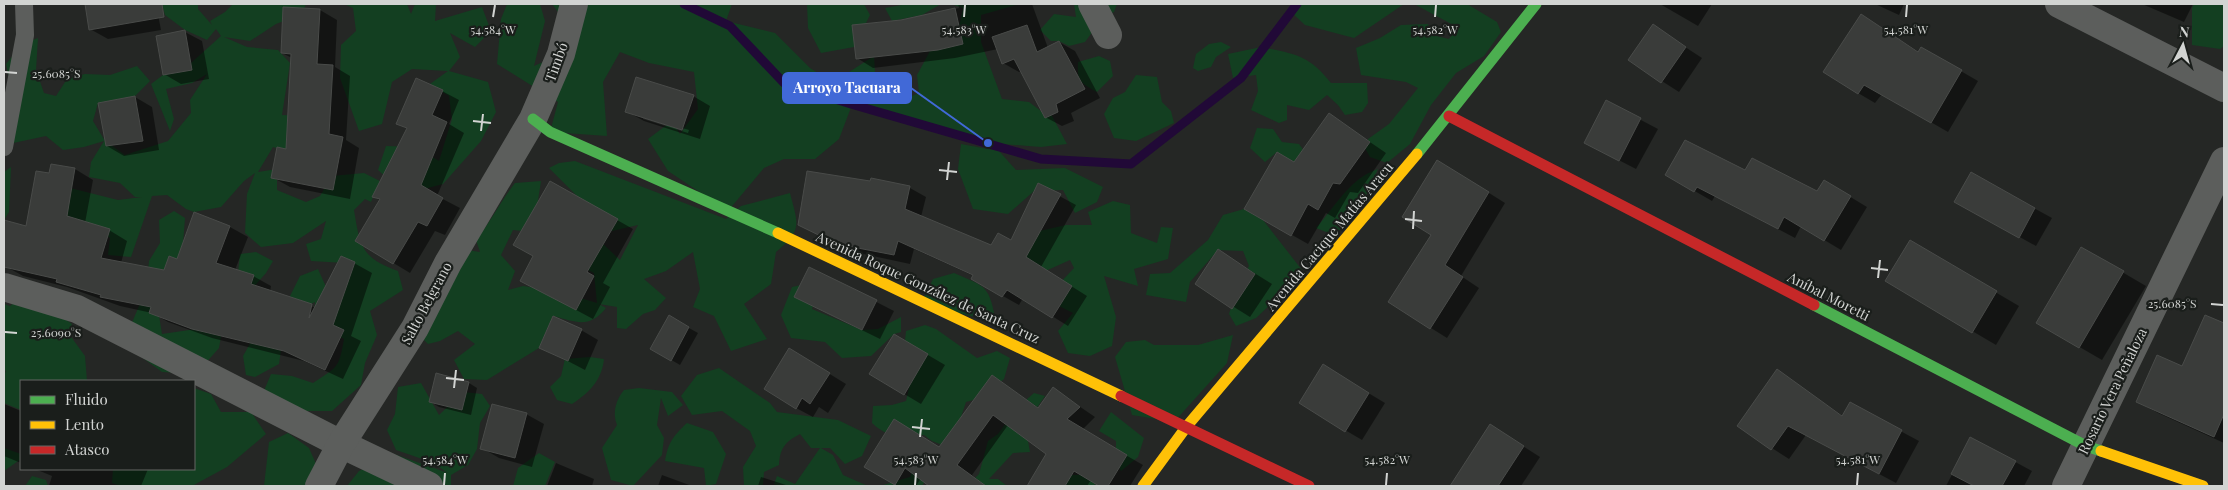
<svg xmlns="http://www.w3.org/2000/svg" width="2228" height="490" viewBox="0 0 2228 490" font-family="'Playfair Display',serif">
<rect width="100%" height="100%" fill="#252725"/>
<!-- green -->
<g fill="#133f21" fill-rule="evenodd">
<path d="M162,4H198V9L212,25L210,21L225,12L233,4H306L302,14L276,24L250,41L224,37L247,47L278,50L290,63L282,115L310,116L299,155L273,147L258,172L277,169V190L306,202L320,196L332,176L364,173L380,181L371,202L365,199L354,210C360,247 362,258 398,271L403,290L370,311L377,335L365,363L361,385L332,411H304L263,393L271,374L292,376L313,383C337,367 339,369 344,339L329,330L314,316L315,302L311,304L289,298L300,276L318,269L327,289L345,263L311,261L306,244L321,239L326,221L293,243L261,247L245,233L247,194L255,173L244,181L221,207L194,212L186,209L167,195L152,196L131,257L108,255L110,238L92,226L56,222L70,188L118,200L142,197H135L120,183L89,177L91,162L104,141L84,147L63,150L46,136L4,145L11,88L6,64L22,44L38,38L36,70L44,93L56,96L67,79L85,74L110,75L137,66L150,81L135,96L98,103L93,121L105,141L125,155L168,141L191,113L190,100L207,74L192,83L166,89L174,119L170,131L151,84L163,75L191,63L221,36L216,29L207,40L185,30L165,15Z"/>
<path d="M344,4H407L411,14L415,4H436L435,21L482,7L491,31L475,47L450,33L460,57L449,71L488,82L496,112L481,141L443,184L405,194L378,170L386,146L416,147L439,161L452,119L449,96L430,84L448,71L412,69L392,82L382,124L359,131L340,78L341,45L356,31L353,8Z"/>
<path d="M507,4H540L545,21L534,66L561,54L574,33L552,4H732L726,21L775,33L810,68L850,93L848,91L849,72L874,56L876,89L894,103L919,93L917,75L930,51L942,49L956,42L963,8L951,4H1020L981,15V42L1002,99L1029,102L1041,111L1051,114L1067,144L1041,147L988,143L878,115L855,97L839,139L815,159H784L764,168L728,211L668,171L648,139L672,121L680,134L698,109L694,72L649,63L620,52L603,82L607,136L550,132L558,102L497,64L501,19Z"/>
<path d="M807,4H864L870,15L854,47L821,53L808,28Z"/>
<path d="M907,4H941L922,15L892,21L885,8Z"/>
<path d="M1074,4H1117L1114,12L1104,16L1085,42L1069,46L1059,41H1051L1040,30L1054,14L1076,17Z"/>
<path d="M1292,4H1404L1354,38L1305,25L1291,12Z"/>
<path d="M1414,4H1467L1497,22L1501,32L1484,56L1456,73L1431,105L1410,144L1387,163L1370,157L1365,148L1368,139L1389,124L1418,88L1406,82L1361,75L1356,48L1380,38L1401,25L1428,24L1432,35L1449,39L1457,27Z"/>
<path d="M2194,4H2224V46L2220,49L2192,45V8Z"/>
<path d="M1221,42L1231,47L1216,57L1211,67L1198,71L1193,68L1196,54L1209,44Z"/>
<path d="M1261,47C1295,54 1309,55 1331,83H1367L1368,103L1362,112L1345,115L1338,105L1327,95L1309,110L1287,105V120L1279,123L1251,110L1258,91L1256,75L1233,78L1228,54Z"/>
<path d="M1099,56L1110,61L1113,76L1097,92C1081,83 1077,82 1078,62Z"/>
<path d="M1136,75L1157,77L1162,102L1171,111L1174,123L1136,141L1114,138L1104,114L1113,98L1125,92Z"/>
<path d="M1257,128L1273,129L1282,142L1299,144L1316,167L1306,182L1277,152L1265,162L1250,148Z"/>
<path d="M961,144L999,151L1016,170L1065,168L1103,187L1097,202L1075,213L1063,190L1034,191L1008,214L973,209L958,169Z"/>
<path d="M575,161L726,219L741,206L790,193C798,224 803,230 776,252L771,284L744,304L767,339L731,351L714,316L693,307L700,289L693,252L666,271L644,279L666,298L655,310L643,314L626,329L617,328V307L599,304L606,308C589,329 577,322 553,316L539,348L487,380L464,379L454,360L475,344L458,331L440,341L428,344L420,336L467,250L480,252L476,240C491,221 501,201 515,183L541,181L535,220L602,243L620,260L638,225L612,231L549,168L559,163ZM513,230L533,232L565,258L594,273L597,303L557,291L523,286L508,290L515,271L501,255Z"/>
<path d="M11,167L9,212L4,220V172Z"/>
<path d="M1378,169L1362,204L1338,232H1326L1316,228C1335,207 1350,178 1378,169Z"/>
<path d="M1113,201L1130,205L1131,233L1157,243L1161,227L1173,228L1168,259L1134,269L1138,286L1104,276L1116,317L1112,346L1090,356L1068,353L1058,331L1073,313L1057,305V286L1074,268L1070,260L1041,273L1012,260L1031,233L1066,225H1092L1088,212Z"/>
<path d="M1244,209L1263,220L1302,270L1291,285L1256,318L1236,326L1229,314L1237,288L1249,266L1243,251L1218,250L1190,282L1186,302L1146,295L1150,274L1170,273L1208,240L1223,215Z"/>
<path d="M174,211L185,218L183,244L170,280L148,272L149,261L160,243L159,220Z"/>
<path d="M256,252L273,261L266,273L251,290L238,273L240,254Z"/>
<path d="M954,273C987,287 989,286 996,322L921,304L933,279Z"/>
<path d="M806,284L817,291L812,309L862,330L878,329L901,317V332L894,334L871,356L842,358L825,342L791,338L781,315L792,287Z"/>
<path d="M142,299L157,303L162,334L223,325L219,348L196,374L162,372L140,356L125,339Z"/>
<path d="M17,300L54,311L72,324L69,334L85,356L87,381H21V410L4,403V375L6,371L4,370V304L10,306Z"/>
<path d="M925,325L936,329L977,358L997,351L1010,358L1004,379L981,398L966,402L959,423L945,446L932,441L924,435C902,437 889,439 872,423L873,406L892,405L906,401L913,371L925,359L904,350L906,331Z"/>
<path d="M1233,335L1227,363L1174,422L1132,415L1115,357L1126,342L1145,340L1154,345H1198Z"/>
<path d="M251,342L281,350L279,364L255,377L246,375L243,356Z"/>
<path d="M590,357L604,359C602,380 589,393 572,404L557,400L550,387L561,376L565,359Z"/>
<path d="M719,368L770,403L777,412L838,420L871,436L862,456L845,464L830,448H821L833,455L843,475L868,486H779L774,484L777,476L795,484L820,448H811L800,434C785,442 780,448 779,465L764,472L763,485L744,486L743,467L756,446L750,431L722,411L692,415L681,396L697,375Z"/>
<path d="M421,383L439,415L463,392L482,394L490,406L480,423L477,449L468,465L451,475V486H347L359,471L394,454L448,473L431,462L396,450L387,430L395,414L398,387Z"/>
<path d="M194,388L211,394L221,412H251L266,434L227,467L192,486H120L112,483L113,469H194Z"/>
<path d="M639,388L672,392L683,405L668,416L661,398L657,425L664,438L662,455L633,486L611,480L602,448L617,425C612,412 616,400 624,390Z"/>
<path d="M1034,393L1045,396L1025,425L1030,452L1013,453L989,479H998L1007,486H967L979,474L988,441L998,434L1018,407Z"/>
<path d="M1111,412L1144,438L1138,457L1121,471L1116,461V441L1099,431Z"/>
<path d="M687,423L713,432L726,454L716,484L706,486L704,468L665,461C668,443 673,436 687,423Z"/>
<path d="M288,433L309,448L324,482L321,486H264L269,442Z"/>
<path d="M923,446L927,478L922,486H880L910,477Z"/>
<path d="M4,448L21,454V459L4,471Z"/>
<path d="M539,453L555,462L545,486H513L518,468Z"/>
<path d="M1063,475H1081L1095,484L1094,486H1060Z"/>
<path d="M32,476L46,480L48,486H25Z"/>
</g>
<!-- shadow -->
<g fill="#0007" fill-rule="evenodd">
<path d="M86,4H156L161,30L108,39L90,29Z"/>
<path d="M958,4H1032L1048,48L1059,42L1075,51L1100,98L1071,113L1074,121L1062,126L1045,117L1021,71L1019,72L1003,63L998,49L955,58L873,68L857,58L902,21L959,8Z"/>
<path d="M1660,4H1712L1698,26Z"/>
<path d="M1875,4H1904L1899,15Z"/>
<path d="M2142,4H2193L2184,22Z"/>
<path d="M320,10L337,20L335,67L350,76L346,140L359,148L350,199L290,187L272,177L287,150L292,58L282,53Z"/>
<path d="M1862,15L1919,52L1921,48L1978,81L1948,132L1882,94L1875,103L1858,93Z"/>
<path d="M1653,26L1702,58L1679,92L1629,60Z"/>
<path d="M185,32L202,41L209,79L181,84L164,74Z"/>
<path d="M442,91L459,100L449,124L464,133L437,196L460,208L445,235L435,231L410,273L357,241L381,201L373,196L408,129L397,123Z"/>
<path d="M693,96L710,106L700,139L644,121L626,111ZM643,116L689,130L688,133L643,119Z"/>
<path d="M135,97L152,107L159,150L124,156L107,146Z"/>
<path d="M1607,102L1658,129L1636,169L1603,152Z"/>
<path d="M1329,114L1386,153L1358,193L1350,192L1335,218L1326,213L1308,244L1246,209L1295,163Z"/>
<path d="M52,166L75,169L93,180L85,223L109,230L127,241L121,263L165,272L178,261L195,214L230,227L248,237L235,270L253,276L271,286L270,292L316,308L354,263L372,273L351,336L361,341L343,379L304,361L212,338L168,322L152,313L120,306L67,287L23,276L5,266L7,254L4,252V222L27,227L50,175Z"/>
<path d="M1454,171L1505,203L1461,276L1479,288L1447,338L1431,328L1433,234Z"/>
<path d="M1745,172L1817,193L1824,181L1867,207L1841,250L1801,226L1795,238L1715,196L1712,201L1667,175Z"/>
<path d="M1971,173L2052,218L2036,246L1973,211Z"/>
<path d="M872,179L910,188L926,197L921,217L991,247L1011,242L1039,185L1076,205L1041,267L1087,296L1068,326L1023,298L1019,305L973,279L974,276L914,249L910,264L854,252L799,224L871,183Z"/>
<path d="M550,182L633,229L603,283L610,287L593,319L522,281L535,256Z"/>
<path d="M1910,242L2019,306L1996,345L1887,281Z"/>
<path d="M2081,248L2146,286L2102,360L2038,323Z"/>
<path d="M1219,251L1272,284L1250,317L1197,284Z"/>
<path d="M810,268L894,311L880,339L813,306Z"/>
<path d="M2206,316L2224,325V443L2158,413L2138,402L2183,368Z"/>
<path d="M669,317L698,333L680,365L651,348Z"/>
<path d="M581,330L598,340L585,370L541,347Z"/>
<path d="M894,335L945,365L921,404L871,374Z"/>
<path d="M807,360L846,384L828,413L819,407L813,417L796,408Z"/>
<path d="M1777,371L1843,416L1850,404L1919,441L1896,483L1806,435L1789,459L1738,426Z"/>
<path d="M1340,376L1385,403L1362,440L1345,430Z"/>
<path d="M992,377L1039,408L1054,389L1095,417L1082,430L1143,465L1130,486H1102L1091,480L1087,486H1035L1030,483L1048,454L1008,425L972,475L986,486H931L921,478L916,486H898L866,467L940,448Z"/>
<path d="M469,383L477,388L471,415L439,407L431,402Z"/>
<path d="M4,404L21,411V463L4,456Z"/>
<path d="M526,414L544,424L532,467L499,458L482,448Z"/>
<path d="M1507,436L1540,457L1521,486H1459L1454,483Z"/>
<path d="M1971,438L2032,471L2024,486H1946Z"/>
<path d="M556,463L594,479L592,486H547Z"/>
<path d="M35,469H148L141,486H49L52,476Z"/>
<path d="M662,475L692,486H658Z"/>
<path d="M761,477L789,486H758Z"/>
</g>
<g fill="none" stroke-linecap="round" stroke-linejoin="round">
<!-- stream -->
<path stroke="#210937" stroke-width="9" d="M684,4L730,26L784,83L851,104L1041,159L1131,164L1241,78L1297,4"/>
</g>
<!-- building -->
<g fill="#3a3c3a" stroke="#494b49">
<path d="M85,4H162L164,17L89,30Z"/>
<path d="M283,7L320,9L317,64L333,65L329,134L343,137L333,190L271,178L277,147L286,149L291,54L281,53Z"/>
<path d="M955,8L963,44L938,50L856,59L852,25L901,20Z"/>
<path d="M1861,14L1918,52L1921,47L1962,70L1931,123L1864,85L1858,94L1823,72Z"/>
<path d="M1653,24L1686,47L1661,83L1628,60Z"/>
<path d="M1027,25L1037,52L1059,41L1085,89L1056,104L1058,112L1045,118L1014,59L1002,64L992,37Z"/>
<path d="M185,30L192,70L163,75L156,36Z"/>
<path d="M636,77L694,95L682,130L625,112Z"/>
<path d="M416,78L443,90L432,115L447,122L421,185L443,198L427,226L418,222L393,264L355,241L380,199L372,197L407,128L396,124Z"/>
<path d="M135,96L143,141L106,146L98,103Z"/>
<path d="M1606,100L1641,118L1619,161L1584,143Z"/>
<path d="M1329,113L1370,142L1340,184L1333,183L1318,210L1308,204L1291,236L1244,209L1277,152L1294,162Z"/>
<path d="M1685,140L1745,170L1752,158L1817,191L1824,180L1851,196L1824,241L1784,217L1778,229L1697,187L1694,192L1665,175Z"/>
<path d="M1437,160L1489,192L1445,265L1463,277L1430,329L1388,302L1431,235L1402,217Z"/>
<path d="M51,164L75,168L67,216L110,229L101,258L164,270L169,256L177,259L194,212L230,226L216,263L254,275L251,284L312,304L309,318L341,256L355,262L333,325L344,330L325,370L284,351L192,329L149,313L151,307L100,297L101,295L56,282L57,279L4,267V220L26,226L36,171L49,173Z"/>
<path d="M807,171L870,181L871,178L910,186L905,209L991,245L998,233L1011,240L1038,183L1061,194L1026,257L1072,286L1052,318L1007,290L1002,297L971,279L973,275L898,241L894,255L837,244L798,225Z"/>
<path d="M1971,172L2035,208L2019,238L1954,202Z"/>
<path d="M550,181L618,219L587,272L594,276L576,310L520,281L533,256L513,245Z"/>
<path d="M1910,240L1997,291L1972,333L1885,281Z"/>
<path d="M2081,247L2124,271L2079,348L2036,323Z"/>
<path d="M1218,249L1255,274L1232,309L1195,284Z"/>
<path d="M809,267L877,300L862,330L794,297Z"/>
<path d="M669,315L689,327L671,361L650,349Z"/>
<path d="M2205,315L2224,323V414L2214,437L2136,402L2157,355L2182,366Z"/>
<path d="M553,316L582,329L568,361L539,348Z"/>
<path d="M894,334L928,354L904,395L869,374Z"/>
<path d="M789,348L830,373L810,404L802,398L796,409L764,389Z"/>
<path d="M1323,364L1369,393L1345,432L1299,403Z"/>
<path d="M1777,369L1842,416L1850,402L1902,430L1879,474L1788,426L1771,450L1737,426Z"/>
<path d="M436,373L469,382L462,410L429,402Z"/>
<path d="M992,375L1038,408L1053,387L1080,407L1067,419L1127,455L1108,486H1099L1074,471L1065,486H1027L1046,454L993,415L957,465L986,486H929L905,468L895,485L864,467L894,419L939,447Z"/>
<path d="M492,404L527,413L515,458L480,449Z"/>
<path d="M1490,424L1524,446L1498,486H1450Z"/>
<path d="M1970,437L2016,461L2002,486H1974L1951,474Z"/>
</g>
<g fill="none" stroke-linecap="round" stroke-linejoin="round">
<!-- lane -->
<path stroke="#5c5e5c" stroke-width="18" d="M4,147L25,35L24,4"/>
<!-- street -->
<g stroke="#5c5e5c" stroke-width="28">
<path d="M1092,4L1108,35"/>
<path d="M2059,4L2224,88"/>
<path d="M4,287L77,309L341,444L429,486"/>
<path d="M319,486L341,444L415,328L448,263L533,119L561,54L574,4"/>
<path d="M2066,486L2224,161"/>
</g>
<!-- fast -->
<g stroke="#4caf50" stroke-width="11">
<path d="M533,119L550,132L778,233"/>
<path d="M1417,154L1536,4"/>
<path d="M1814,305L2086,446L2101,451"/>
</g>
<!-- slow -->
<g stroke="#ffc107" stroke-width="11">
<path d="M778,233L1121,396"/>
<path d="M2101,451L2203,486"/>
<path d="M1143,486L1187,426L1417,154"/>
</g>
<!-- jam -->
<g stroke="#c62828" stroke-width="11">
<path d="M1449,116L1814,305"/>
<path d="M1121,396L1309,486"/>
</g>
</g>
<!-- ticks -->
<path fill="none" stroke="#d2d4d2" stroke-width="2" d="M493,17L495,5M964,17L965,5M1435,17L1436,5M1906,17L1907,5M5,72L17,73M473,121L491,123M481,131L483,114M939,170L957,172M947,180L949,162M1405,219L1422,221M1413,229L1414,211M1871,268L1888,270M1878,278L1880,260M2211,304L2223,305M5,332L17,333M446,378L464,380M454,388L456,370M912,427L930,429M920,437L922,419M444,485L445,473M915,485L916,473M1386,485L1387,473M1857,485L1858,473"/>
<g text-anchor="middle" dominant-baseline="central" stroke-width="4.5" stroke-linejoin="round" paint-order="stroke">
<!-- street labels -->
<g font-size="14" fill="#d2d4d2" stroke="#1a1e1b">
<text transform="translate(556 62) rotate(-70)">Timbó</text>
<text transform="translate(1329 236) rotate(-50)">Avenida Cacique Matías Aracu</text>
<text transform="translate(928 287) rotate(25)">Avenida Roque González de Santa Cruz</text>
<text transform="translate(1829 296) rotate(27)">Aníbal Moretti</text>
<text transform="translate(426 303) rotate(-62)">Salto Belgrano</text>
<text transform="translate(2112 391) rotate(-64)">Rosario Vera Peñaloza</text>
</g>
</g>
<g font-size="12" text-anchor="middle" fill="#d2d4d2" stroke="#1a1e1b" stroke-width="4.5" stroke-linejoin="round" paint-order="stroke">
<text x="493" y="34">54.584°W</text>
<text x="964" y="34">54.583°W</text>
<text x="1435" y="34">54.582°W</text>
<text x="1906" y="34">54.581°W</text>
<text x="56" y="78">25.6085°S</text>
<text x="2172" y="308">25.6085°S</text>
<text x="56" y="337">25.6090°S</text>
<text x="445" y="464">54.584°W</text>
<text x="916" y="464">54.583°W</text>
<text x="1387" y="464">54.582°W</text>
<text x="1858" y="464">54.581°W</text>
</g>
<!-- callouts -->
<path fill="none" stroke="#4169d7" stroke-width="2" d="M988 143L911 88"/>
<circle fill="#4169d7" stroke="#1a1e1b" stroke-width="2" cx="988" cy="143" r="5"/>
<rect fill="#4169d7" stroke="#4169d7" stroke-width="2" x="783" y="73" width="128" height="30" rx="5"/>
<g font-size="15" text-anchor="middle" font-weight="bold" fill="#fff">
<text x="847" y="93">Arroyo Tacuara</text>
</g>
<!-- border -->
<rect width="2228" height="490" fill="none" stroke="#d2d4d2" stroke-width="10"/>
<!-- legend -->
<rect x="20" y="380" width="175" height="90" fill="#1a1e1b" stroke="#646764"/>
<rect x="30" y="396" width="25" height="8" fill="#4caf50" stroke="#646764"/>
<text x="65" y="405" font-size="15" fill="#d2d4d2">Fluido</text>
<rect x="30" y="421" width="25" height="8" fill="#ffc107" stroke="#646764"/>
<text x="65" y="430" font-size="15" fill="#d2d4d2">Lento</text>
<rect x="30" y="446" width="25" height="8" fill="#c62828" stroke="#646764"/>
<text x="65" y="455" font-size="15" fill="#d2d4d2">Atasco</text>
<!-- north arrow -->
<g transform="translate(2183 45) rotate(6)" stroke="#1a1e1b" stroke-width="4" paint-order="stroke">
<path d="M0-4L9 19L0 12L-9 19Z" fill="#d2d4d2"/>
<text y="-8" font-size="14" font-weight="bold" text-anchor="middle" fill="#d2d4d2">N</text>
</g>
</svg>
